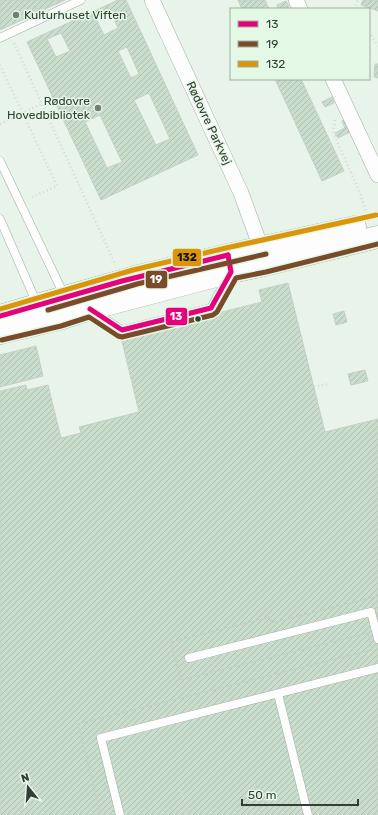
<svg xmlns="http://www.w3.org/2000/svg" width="378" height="815" viewBox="0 0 378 815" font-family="Rubik,sans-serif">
<defs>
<pattern id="building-hatch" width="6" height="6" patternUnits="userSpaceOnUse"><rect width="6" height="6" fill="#c9ddcc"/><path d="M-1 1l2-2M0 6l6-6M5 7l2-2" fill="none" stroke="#adbfb0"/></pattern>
</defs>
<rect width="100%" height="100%" fill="#e8f4ea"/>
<!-- building -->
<g fill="url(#building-hatch)" stroke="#c6cfc7" fill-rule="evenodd">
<path d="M0,0H65L0,30Z"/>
<path d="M118,0H126L198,155L101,200L27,42ZM110,10L118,28L104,35L95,17ZM61,33L70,51L56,57L47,39ZM127,47L139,74L131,78L118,51ZM149,93L170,139L156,145L134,100ZM100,115L122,162L107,168L85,122Z"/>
<path d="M238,0H265L269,9H242Z"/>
<path d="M363,0H378V11L361,5Z"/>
<path d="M286,1L289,7L283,9H278L277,5Z"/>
<path d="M375,64H378V78L374,77Z"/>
<path d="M275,79H301L344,171L322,181Z"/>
<path d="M332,97L334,103L325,107L322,102Z"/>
<path d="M344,120L350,132L338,138L335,133L345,128L342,121Z"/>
<path d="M288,283L325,432L378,419V596L271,623L270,617L171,642L181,680L368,633L372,650L78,724L101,815H0V391L26,385L27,390L48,385L61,438L81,433L79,427L139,412L121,337L262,302L259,290Z"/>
<path d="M344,311L347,322L336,325L333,314Z"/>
<path d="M36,346L43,376L0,387V355Z"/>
<path d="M365,370L368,381L351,385L348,374Z"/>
<path d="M378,596V815H101L78,724L372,650L368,633L181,680L171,642L270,617L271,623Z"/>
</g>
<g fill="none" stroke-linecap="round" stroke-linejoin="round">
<defs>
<g id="lane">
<path d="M0,38L81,0"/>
<path d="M0,161L65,297"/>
<path d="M0,219L37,304"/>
<path d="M94,312L122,330L211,308L228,277"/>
<path d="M189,658L371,612L378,639"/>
<path d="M278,694L308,815"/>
<path d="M120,815L101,738L378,668"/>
</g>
<g id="street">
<path d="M152,0L241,193L261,248L263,256"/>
<path d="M296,0L300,9"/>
<path d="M333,79L378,175"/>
</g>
<g id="secondary">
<path d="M0,316L37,305L135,277L228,255L355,227"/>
<path d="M0,333L59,319L90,309L231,272L264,265L378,237"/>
</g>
</defs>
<!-- lane casing -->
<use href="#lane" stroke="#a2aba4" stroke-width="9"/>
<!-- street casing -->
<use href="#street" stroke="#a2aba4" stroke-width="16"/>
<!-- secondary casing -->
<use href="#secondary" stroke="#a2aba4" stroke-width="23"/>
<!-- path -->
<g stroke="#d5d8d6" stroke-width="2.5" stroke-dasharray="1 3" stroke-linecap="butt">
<path d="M354,9L358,0"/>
<path d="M369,32L378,46"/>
<path d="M14,43L115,264"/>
<path d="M0,65L57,186L30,198"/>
<path d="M335,120L333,132L360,193L366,212"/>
<path d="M0,124L41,104"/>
<path d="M369,215L378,213"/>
<path d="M314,387L328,384"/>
<path d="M272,674L275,684"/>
<path d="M181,791L187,815"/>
</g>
<!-- lane -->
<use href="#lane" stroke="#fcfdfc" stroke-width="8"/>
<!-- street -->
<use href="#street" stroke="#fcfdfc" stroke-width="15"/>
<!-- secondary -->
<use href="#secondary" stroke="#fcfdfc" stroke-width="22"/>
<defs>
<g id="bus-1">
<path d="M90,309L122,330L211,308L231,272L228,255"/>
<path d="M0,316L122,281L228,255"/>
</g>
<g id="bus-2">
<path d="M48,310L137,284L266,254"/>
<path d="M2,340L61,326L89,317L118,336L122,337L213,315L217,312L236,278L266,272L378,244"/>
</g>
<path id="bus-3" d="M0,309L133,270L226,248L376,215"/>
</defs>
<!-- bus-1 casing -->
<use href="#bus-1" stroke="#e4f8e6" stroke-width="8"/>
<!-- bus-2 casing -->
<use href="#bus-2" stroke="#e4f8e6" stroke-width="8"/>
<!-- bus-3 casing -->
<use href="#bus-3" stroke="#e4f8e6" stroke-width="8"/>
<!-- bus-1 -->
<use href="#bus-1" stroke="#e5007d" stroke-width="5"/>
<!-- bus-2 -->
<use href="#bus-2" stroke="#7a4b2a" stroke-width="5"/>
<!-- bus-3 -->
<use href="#bus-3" stroke="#da9608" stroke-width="5"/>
</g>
<!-- markers -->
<g fill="#747d75" stroke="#e4f8e6" stroke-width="1.5">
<circle cx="16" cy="15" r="4"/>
<circle cx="98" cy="108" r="4"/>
</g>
<circle fill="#353d36" stroke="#e4f8e6" stroke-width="1.5" cx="198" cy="319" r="3.5"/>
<g text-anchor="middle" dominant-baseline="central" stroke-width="3" stroke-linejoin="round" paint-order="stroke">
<!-- poi labels -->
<g font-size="12" fill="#353d36" stroke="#e4f8e6" text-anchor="start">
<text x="24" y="15">Kulturhuset Viften</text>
<text x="90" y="101" text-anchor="end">Rødovre<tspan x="90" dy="14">Hovedbibliotek</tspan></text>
</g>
<!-- street labels -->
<g font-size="12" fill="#353d36" stroke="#e4f8e6">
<text transform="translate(209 123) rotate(65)">Rødovre Parkvej</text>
</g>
</g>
<g stroke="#e4f8e6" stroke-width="1.5">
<rect x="172" y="248" width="30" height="19" rx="4" fill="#da9608"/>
<rect x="145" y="270" width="23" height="19" rx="4" fill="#7a4b2a"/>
<rect x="165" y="307" width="23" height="19" rx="4" fill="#e5007d"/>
</g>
<g font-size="11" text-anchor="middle" font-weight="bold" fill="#fff">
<text x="156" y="283">19</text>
<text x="176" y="320">13</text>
</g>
<g font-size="11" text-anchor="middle" font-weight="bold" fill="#111">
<text x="187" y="261">132</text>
</g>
<!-- legend -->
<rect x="230" y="8" width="140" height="72" fill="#e4f8e6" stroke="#9eada0"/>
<rect x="238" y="21" width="20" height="6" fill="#e5007d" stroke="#9eada0"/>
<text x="266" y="28" font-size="12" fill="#353d36">13</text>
<rect x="238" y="41" width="20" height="6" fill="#7a4b2a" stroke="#9eada0"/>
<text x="266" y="48" font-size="12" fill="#353d36">19</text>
<rect x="238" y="61" width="20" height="6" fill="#da9608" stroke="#9eada0"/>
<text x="266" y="68" font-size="12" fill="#353d36">132</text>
<!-- north arrow -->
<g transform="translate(28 787) rotate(343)" stroke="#e4f8e6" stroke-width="3" paint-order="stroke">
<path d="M0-3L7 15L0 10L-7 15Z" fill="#353d36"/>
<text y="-6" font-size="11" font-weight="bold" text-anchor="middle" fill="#353d36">N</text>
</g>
<!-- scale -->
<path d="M242 799v6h116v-6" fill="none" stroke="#353d36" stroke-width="2"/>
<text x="248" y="799" font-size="12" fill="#353d36" stroke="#e4f8e6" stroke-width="3" paint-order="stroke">50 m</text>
</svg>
